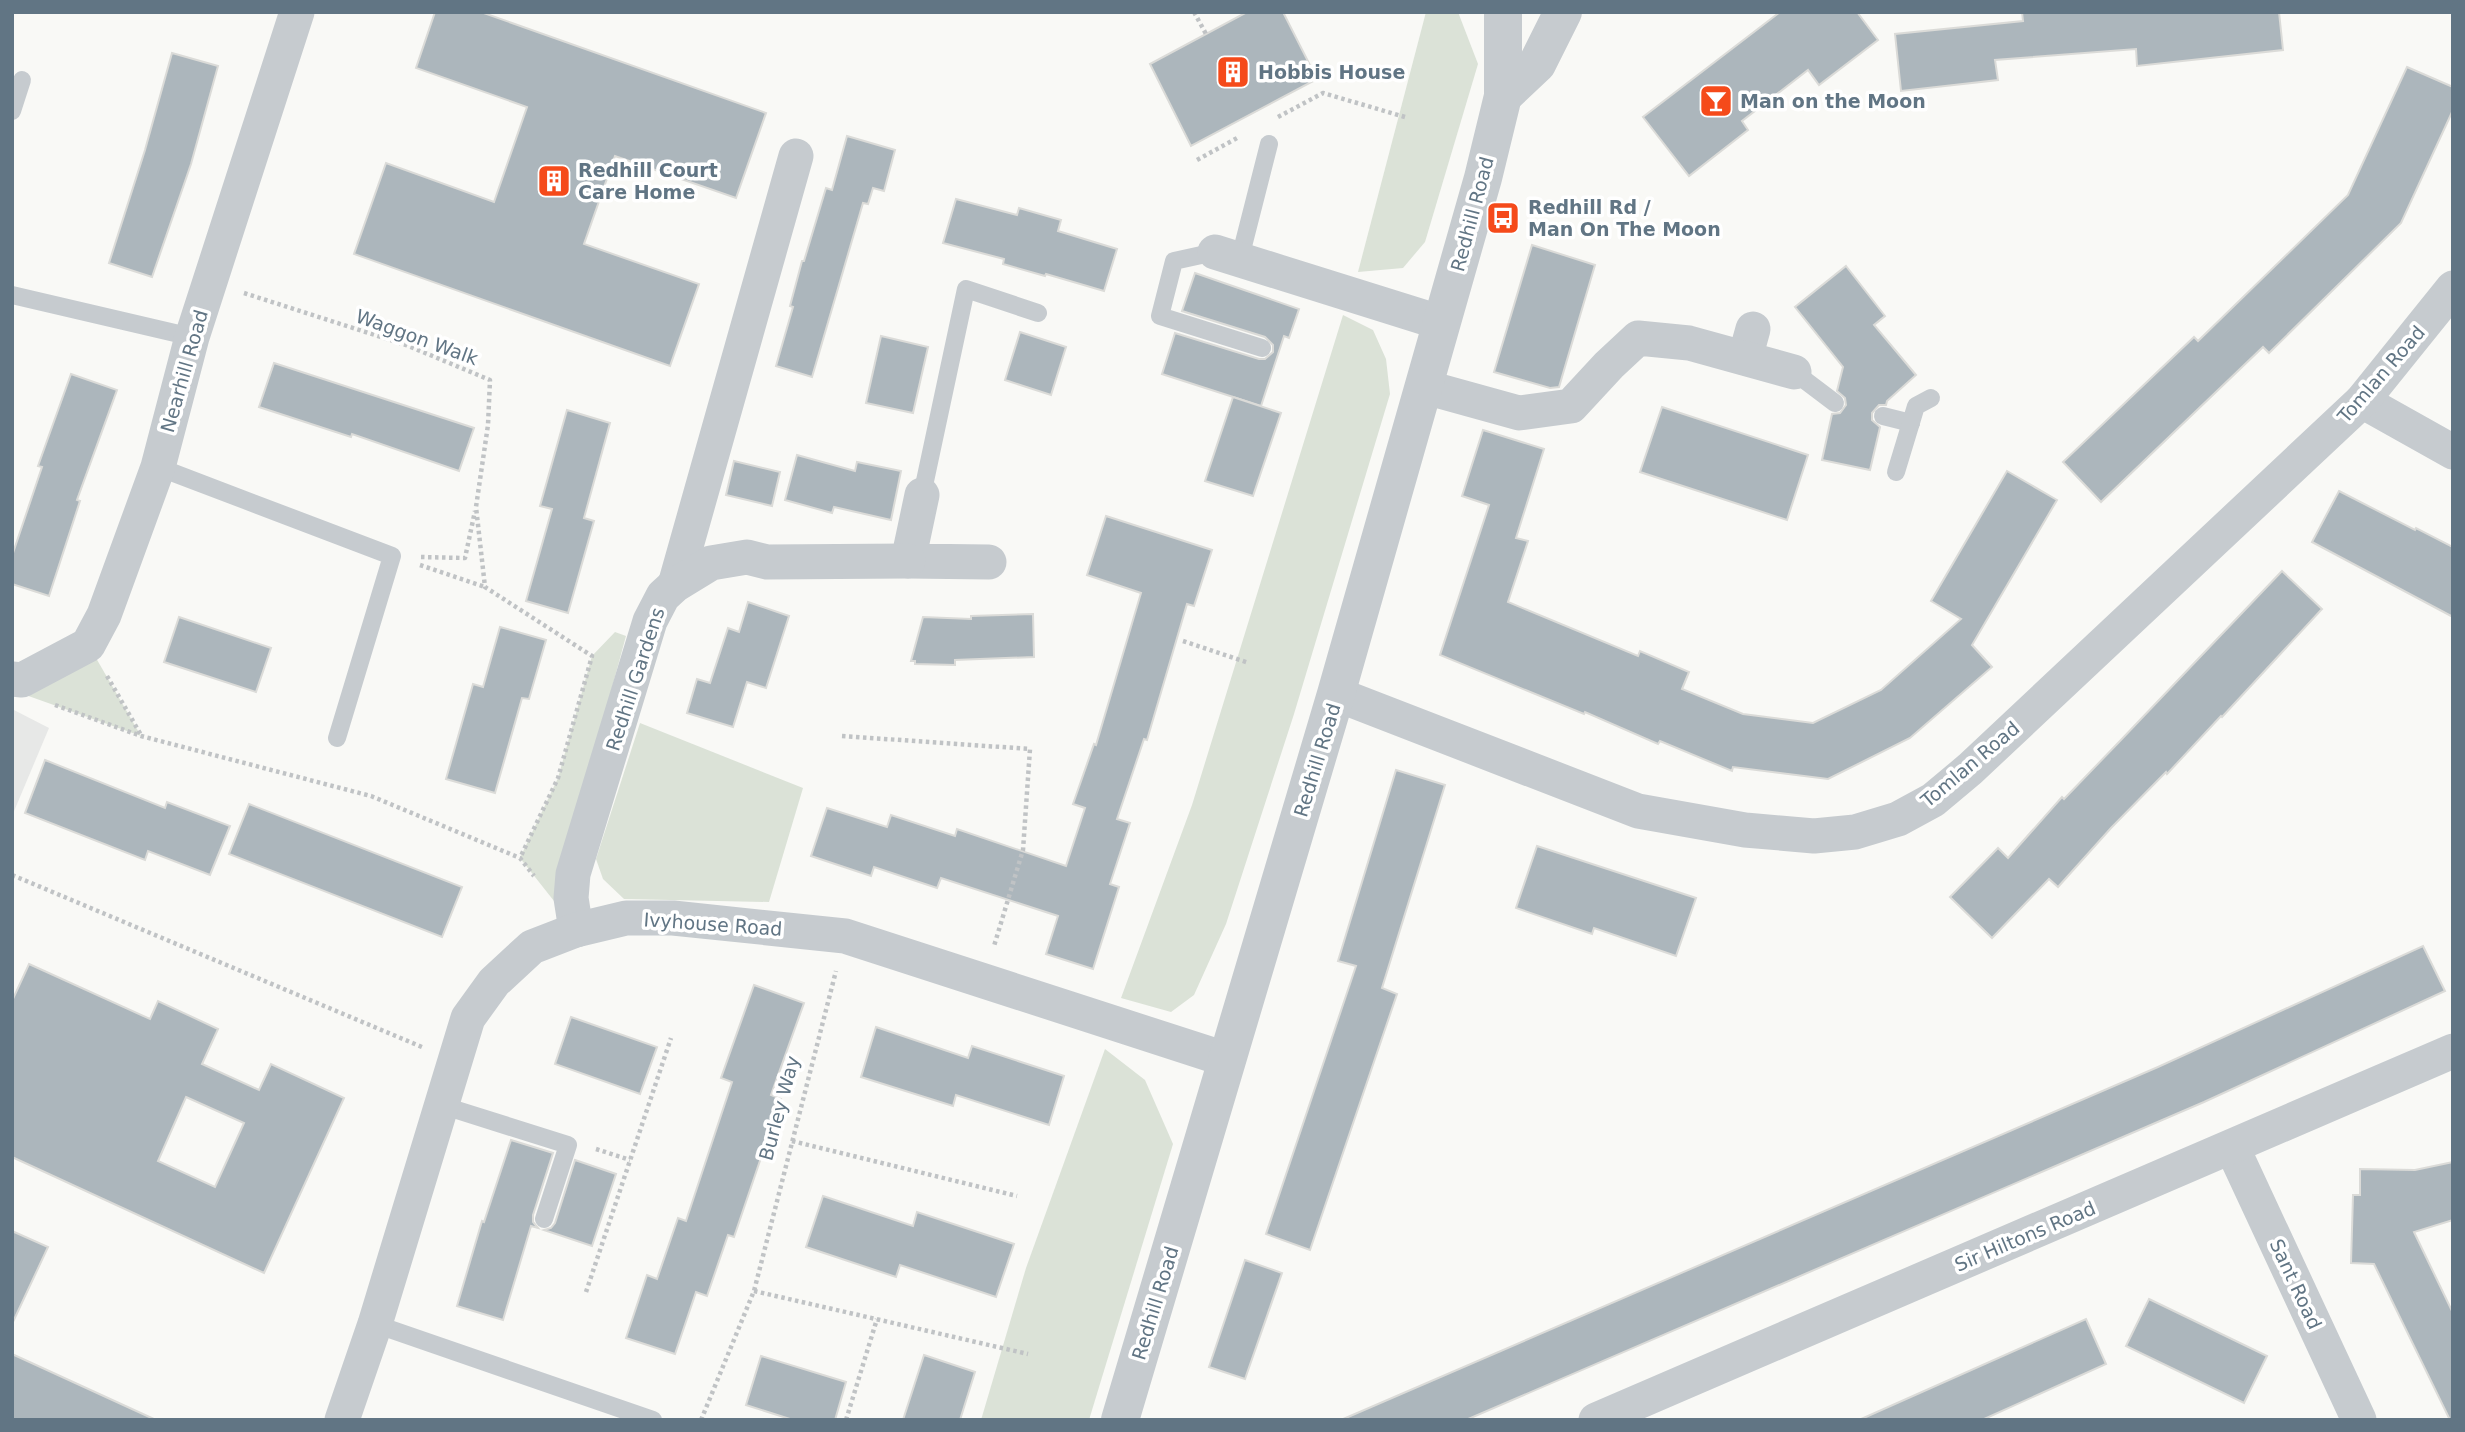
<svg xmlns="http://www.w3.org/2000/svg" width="2465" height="1432" viewBox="0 0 2465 1432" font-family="'DejaVu Sans',sans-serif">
<rect width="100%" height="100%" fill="#f9f9f6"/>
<!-- built -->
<path fill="#e7e8e7" d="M12,709L49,728L12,816Z"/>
<!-- green -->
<g fill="#dbe2d7">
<path d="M1426,12H1458L1478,64L1425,242L1403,268L1358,272Z"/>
<path d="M1343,315L1373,330L1386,359L1390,394L1294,714L1226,924L1194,995L1171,1012L1121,998L1192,805Z"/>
<path d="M615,632L626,636L554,901L520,858L558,778L592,656Z"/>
<path d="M96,658L141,736L20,693Z"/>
<path d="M640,723L803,788L769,902L624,899L603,879L596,859Z"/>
<path d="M1105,1049L1145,1080L1173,1144L1089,1420H981L1026,1268Z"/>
</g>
<!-- building -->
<g fill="#acb6bc" stroke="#dbdbd8" stroke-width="2" fill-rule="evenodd">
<path d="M435,12H481L766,113L736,198L615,156L584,244L699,284L670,366L354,254L386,163L494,202L527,107L416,68Z"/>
<path d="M1247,12H1283L1317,79L1191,146L1150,64Z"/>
<path d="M1780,12H1857L1878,40L1819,85L1808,70L1742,121L1748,130L1689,176L1643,117Z"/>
<path d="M2022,12H2279L2283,50L2137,66L2136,49L1995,60L1998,80L1901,91L1895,34L2023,21Z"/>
<path d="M172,53L218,66L191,164L152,277L109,263L145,150Z"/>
<path d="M2407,67L2453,87V110L2401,223L2269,353L2263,347L2101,502L2063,462L2194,337L2198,341L2348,195Z"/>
<path d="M847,136L895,150L884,191L873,188L868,204L863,203L812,377L776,366L793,307L790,306L802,261H804L826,188L832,190Z"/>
<path d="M956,199L1017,215L1019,208L1061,220L1058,231L1117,249L1104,291L1046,274L1045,276L1003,264L1004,259L943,243Z"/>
<path d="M1532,245L1595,265L1559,387L1550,388L1494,372Z"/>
<path d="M1846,266L1885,316L1874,325L1916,375L1887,401L1886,405H1879L1872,413V420L1880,427L1870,470L1822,460L1832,414L1840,413L1846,405L1845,398L1837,391L1843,367L1795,307Z"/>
<path d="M1195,273L1299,309L1289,338L1284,336L1261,406L1162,374L1175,333L1259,359H1265L1273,352V345L1265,337L1182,311Z"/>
<path d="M1020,332L1066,347L1051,395L1005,380Z"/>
<path d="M881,336L928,347L913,413L866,403Z"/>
<path d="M274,363L474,428L459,471L352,434L351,437L259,407Z"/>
<path d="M71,374L117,390L77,500L80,501L49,596L12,584V556L42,467L38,466Z"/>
<path d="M1233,397L1281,413L1253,496L1205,481Z"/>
<path d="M1662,407L1808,455L1787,520L1640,472Z"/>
<path d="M567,410L610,423L584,518L594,521L568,613L526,601L552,509L540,506Z"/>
<path d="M1483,430L1544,449L1516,538L1528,541L1508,602L1638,656L1640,651L1689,672L1682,689L1743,714L1813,723L1881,690L1961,619L1931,601L2007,471L2057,500L1972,645L1992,667L1910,738L1828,779L1733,767L1732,771L1660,741L1658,744L1585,712L1584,714L1440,655L1489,505L1462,496Z"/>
<path d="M797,455L855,471L857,462L901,471L891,520L834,507L832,513L785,500Z"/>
<path d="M734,461L780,472L772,506L726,495Z"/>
<path d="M2339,491L2415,530L2416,528L2453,547V617L2312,542Z"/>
<path d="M1106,516L1212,550L1194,606L1187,604L1147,740L1144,739L1117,819L1130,823L1110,884L1119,887L1093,969L1046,954L1058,916L941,878L937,888L874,867L871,876L811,856L827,808L887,827L891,815L955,836L957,829L1066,866L1085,808L1073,804L1094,744L1096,745L1141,593L1087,575Z"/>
<path d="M2282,571L2322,609L2222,717L2221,716L2167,774L2166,772L2111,828L2058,887L2049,879L1992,938L1950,897L1998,848L2008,858L2062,797L2064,799L2119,742Z"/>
<path d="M748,602L789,616L766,688L747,682L733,727L687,713L697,679L710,683L728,628L739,632Z"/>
<path d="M1033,614L1034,657L955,660V665L915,664V661H911L923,617L971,619V616Z"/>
<path d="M179,617L271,648L256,692L164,662Z"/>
<path d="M500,627L546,640L529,699L522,698L495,793L446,779L473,684L483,687Z"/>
<path d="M45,760L165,808L167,802L230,826L210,875L148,851L145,860L25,813Z"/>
<path d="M1396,770L1445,785L1382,988L1397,994L1310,1250L1266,1234L1356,966L1338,961Z"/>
<path d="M249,804L462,887L442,937L229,854Z"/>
<path d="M1537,846L1696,898L1676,956L1594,928L1592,934L1516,908Z"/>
<path d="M2423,946L2445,991L2204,1102L1466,1420H1341L2158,1067Z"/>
<path d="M29,964L150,1019L158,1001L218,1029L202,1064L259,1090L271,1064L344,1098L264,1273L12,1157V1001ZM186,1097L244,1123L215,1187L158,1161Z"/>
<path d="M754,985L804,1003L771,1095L781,1099L734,1237L728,1235L707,1296L696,1292L675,1354L626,1338L647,1275L657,1279L678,1218L686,1221L732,1082L721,1078Z"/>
<path d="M571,1017L657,1047L640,1094L555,1064Z"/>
<path d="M876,1027L968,1058L972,1046L1064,1076L1049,1125L956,1095L953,1106L861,1077Z"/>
<path d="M511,1140L553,1153L533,1215V1222L538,1228L531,1226L503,1320L457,1306L482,1221L484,1222Z"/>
<path d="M575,1160L616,1174L592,1246L544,1230L551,1228L555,1223Z"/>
<path d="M2453,1162V1220L2414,1232L2453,1313V1420H2450L2374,1264L2351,1263L2353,1195H2360V1169L2415,1170Z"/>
<path d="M823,1196L913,1226L917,1212L1014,1244L996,1297L900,1265L896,1277L806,1247Z"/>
<path d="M12,1231L48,1247L12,1324Z"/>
<path d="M1245,1260L1282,1273L1245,1379L1209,1367Z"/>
<path d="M2149,1299L2267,1356L2244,1403L2126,1346Z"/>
<path d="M2086,1319L2106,1364L1982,1420H1859Z"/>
<path d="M12,1354L156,1420H12Z"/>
<path d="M924,1355L975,1372L960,1420H903Z"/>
<path d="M761,1356L846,1382L835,1420H793L746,1405Z"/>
</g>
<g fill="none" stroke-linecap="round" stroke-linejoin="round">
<!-- path -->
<g stroke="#c0c3c5" stroke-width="4.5" stroke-dasharray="3.5 3.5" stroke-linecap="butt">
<path d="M1194,12L1206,34"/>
<path d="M1278,117L1323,93L1405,117"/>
<path d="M1197,160L1239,137"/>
<path d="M244,293L406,345L490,380L488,425L476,507L485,587L592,656L558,778L520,858"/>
<path d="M421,557L465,558L475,511"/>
<path d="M420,565L485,587"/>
<path d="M1183,641L1249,663"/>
<path d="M107,676L141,735"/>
<path d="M55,705L141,736L371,796L520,858L534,876"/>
<path d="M842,736L1030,749L1023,850L994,946"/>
<path d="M12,875L422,1047"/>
<path d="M792,1141L1017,1196"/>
<path d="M596,1149L630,1160"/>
<path d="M754,1291L1028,1354"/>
<path d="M586,1292L671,1038"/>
<path d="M701,1420L754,1291L836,971"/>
<path d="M846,1420L877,1319"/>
</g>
<!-- service -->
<g stroke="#c6cbcf" stroke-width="18">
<path d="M12,111L22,80"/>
<path d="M1215,252L1174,261L1160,316L1262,348"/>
<path d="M1240,258L1269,144"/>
<path d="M12,295L192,337"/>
<path d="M1794,372L1835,403"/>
<path d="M1883,416L1911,423"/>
<path d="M158,467L392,556L337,738"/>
<path d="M1896,472L1916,406L1931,398"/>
<path d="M922,495L966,289L1038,313"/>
<path d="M441,1105L568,1145L544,1219"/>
<path d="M375,1324L653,1420"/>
</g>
<!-- minor -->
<g stroke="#c6cbcf" stroke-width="35">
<path d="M1215,252L1442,323"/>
<path d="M1745,358L1753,329"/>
<path d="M1425,387L1519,413L1571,406L1609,365L1638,338L1689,343L1794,372"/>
<path d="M2362,401L2453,452"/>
<path d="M922,495L908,561L989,562"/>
<path d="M675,585L796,156"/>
<path d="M12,679L22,680L88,645L104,615L158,467L192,337L297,12"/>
<path d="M1336,694L1638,811L1745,830L1814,836L1855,832L1898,819L1933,800L1970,769L2362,401L2453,288"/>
<path d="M576,930L571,898L573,874L650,621L663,596L675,585L711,563L747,557L767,562L908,561"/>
<path d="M2232,1147L2359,1420"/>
<path d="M342,1420L375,1324L468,1018L494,982L532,947L576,930L626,918H673L845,936L1228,1060"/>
<path d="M1596,1420L2453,1051"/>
</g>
<!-- tertiary -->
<g stroke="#c6cbcf" stroke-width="38">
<path d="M1503,96L1537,64L1563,12"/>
<path d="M1120,1420L1336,694L1483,178L1503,96V12"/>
</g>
</g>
<!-- icons -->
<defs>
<symbol id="building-square" viewBox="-11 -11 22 22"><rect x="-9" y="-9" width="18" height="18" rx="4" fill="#f54a1a" stroke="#fff"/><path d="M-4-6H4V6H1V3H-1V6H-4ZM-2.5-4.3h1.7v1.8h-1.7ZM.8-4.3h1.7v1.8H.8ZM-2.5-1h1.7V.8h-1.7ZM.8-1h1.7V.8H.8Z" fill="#fff"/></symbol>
<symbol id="bar-square" viewBox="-11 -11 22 22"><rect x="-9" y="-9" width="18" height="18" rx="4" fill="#f54a1a" stroke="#fff"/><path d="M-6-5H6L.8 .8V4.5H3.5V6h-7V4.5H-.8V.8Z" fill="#fff"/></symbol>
<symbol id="bus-square" viewBox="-11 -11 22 22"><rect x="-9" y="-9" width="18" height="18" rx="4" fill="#f54a1a" stroke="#fff"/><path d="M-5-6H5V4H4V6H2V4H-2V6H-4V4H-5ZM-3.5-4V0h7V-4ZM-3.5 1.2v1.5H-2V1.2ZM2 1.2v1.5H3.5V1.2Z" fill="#fff"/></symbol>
</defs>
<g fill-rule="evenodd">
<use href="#building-square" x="1214" y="53" width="38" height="38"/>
<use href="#bar-square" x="1697" y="82" width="38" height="38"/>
<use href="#building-square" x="535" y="162" width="38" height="38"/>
<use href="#bus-square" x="1484" y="199" width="38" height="38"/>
</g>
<g text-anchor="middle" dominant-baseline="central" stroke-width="7" stroke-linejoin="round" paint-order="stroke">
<!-- poi labels -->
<g font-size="19" font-weight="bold" fill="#617584" stroke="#fff" text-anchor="start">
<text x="1258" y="72">Hobbis House</text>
<text x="1740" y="101">Man on the Moon</text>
<text x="578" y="170">Redhill Court<tspan x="578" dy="22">Care Home</tspan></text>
<text x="1528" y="207">Redhill Rd /<tspan x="1528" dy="22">Man On The Moon</tspan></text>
</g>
<!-- street labels -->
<g font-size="19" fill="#617584" stroke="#fff">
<text transform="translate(1472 214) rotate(-75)">Redhill Road</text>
<text transform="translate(417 337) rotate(20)">Waggon Walk</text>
<text transform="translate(184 371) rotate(-74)">Nearhill Road</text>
<text transform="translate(2381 374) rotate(-49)">Tomlan Road</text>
<text transform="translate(635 679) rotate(-72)">Redhill Gardens</text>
<text transform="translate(1317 760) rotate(-73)">Redhill Road</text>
<text transform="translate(1970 764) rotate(-40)">Tomlan Road</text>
<text transform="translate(713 924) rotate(4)">Ivyhouse Road</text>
<text transform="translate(779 1108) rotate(-75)">Burley Way</text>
<text transform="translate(2025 1236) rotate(-23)">Sir Hiltons Road</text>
<text transform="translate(2296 1284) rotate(65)">Sant Road</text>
<text transform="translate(1155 1303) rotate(-73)">Redhill Road</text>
</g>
</g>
<!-- border -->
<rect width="2465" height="1432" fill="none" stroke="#617584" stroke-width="28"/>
</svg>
